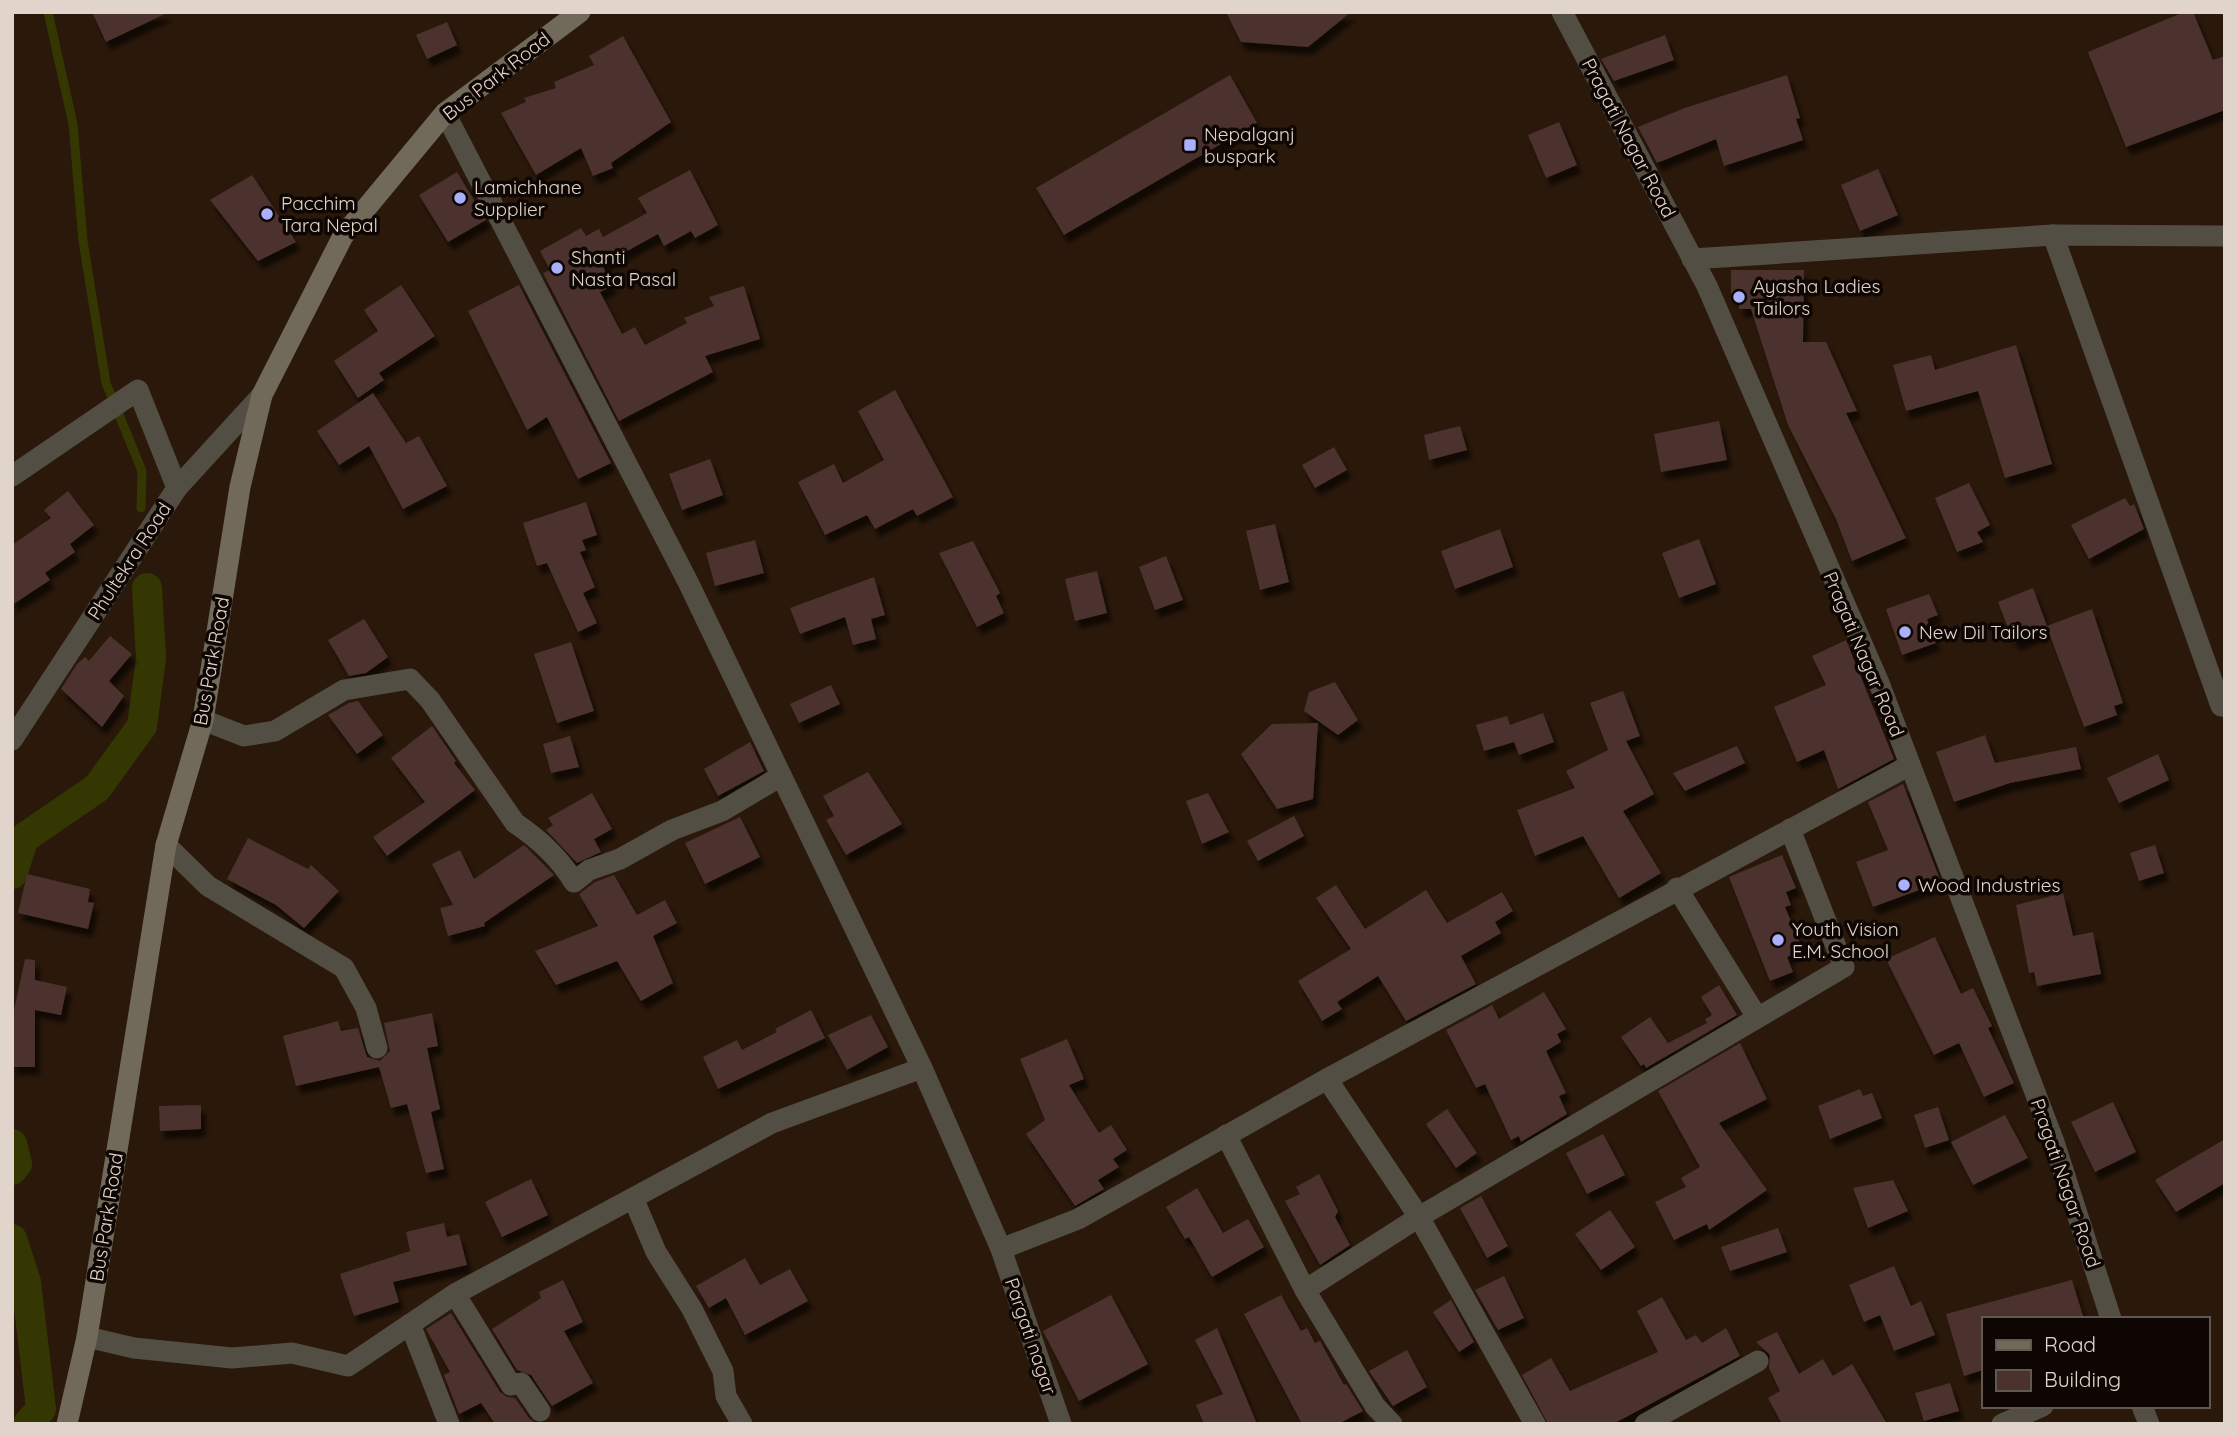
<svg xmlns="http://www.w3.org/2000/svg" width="2237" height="1436" viewBox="0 0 2237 1436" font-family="Quicksand,sans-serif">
<defs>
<filter id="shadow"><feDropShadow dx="4.5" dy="8" stdDeviation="2" flood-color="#0009"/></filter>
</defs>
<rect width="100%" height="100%" fill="#2a180a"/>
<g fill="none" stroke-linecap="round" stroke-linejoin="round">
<!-- stream -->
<path stroke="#343702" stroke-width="9" d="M48,12L73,124L83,241L106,383L142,471L141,508"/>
<!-- canal -->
<g stroke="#343702" stroke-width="30">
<path d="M12,874L24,838L97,788L142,726L151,658L147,588"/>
<path d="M12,1144L17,1164L12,1170"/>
<path d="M12,1239L26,1282L41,1409L28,1424"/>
</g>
</g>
<!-- building -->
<g fill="#4b322d" filter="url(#shadow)">
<path d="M92,12H169L106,42Z"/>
<path d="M1226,12H1351L1308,47L1241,42Z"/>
<path d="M2184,12H2193L2213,60L2225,56V110L2126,147L2088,52Z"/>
<path d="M447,22L457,45L427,59L416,35Z"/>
<path d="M1665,35L1674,60L1614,81L1601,59Z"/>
<path d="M623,36L671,122L611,163L613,168L593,176L581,148L536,175L501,113L526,102L524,98L556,88L554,82L594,65L589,56Z"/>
<path d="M1230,75L1257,123L1064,235L1036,188Z"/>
<path d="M1787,75L1800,118L1796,119L1803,140L1724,166L1716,139L1657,163L1638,127L1685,108Z"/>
<path d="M1559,122L1577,165L1546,178L1528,135Z"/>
<path d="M1878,169L1898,215L1860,231L1841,185Z"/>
<path d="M690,170L718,225L695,238L691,231L664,246L658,234L602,265L613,286L600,292L622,334L635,327L645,345L687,323L684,318L714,306L709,297L744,286L760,339L705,356L713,372L619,421L543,273L550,270L540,251L581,228L586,236L599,229L603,237L647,213L638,198Z"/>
<path d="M457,172L486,220L448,242L419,195Z"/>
<path d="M252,175L296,242L258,261L210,200Z"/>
<path d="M1731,270H1804L1803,342H1826L1857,411L1846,413L1906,538L1852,561L1836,519L1788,425L1751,309H1739V297H1731Z"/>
<path d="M401,285L435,336L379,373L384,380L358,398L334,361L378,331L364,310Z"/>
<path d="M519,285L611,463L578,479L547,417L527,430L468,311Z"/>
<path d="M2016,345L2052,464L2005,478L1978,391L1906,411L1893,365L1931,355L1935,370Z"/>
<path d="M895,390L953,497L917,516L913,509L875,529L867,515L825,535L798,482L834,464L843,483L884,460L858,411Z"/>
<path d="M373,393L406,443L419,436L447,486L403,509L369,446L339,465L317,431Z"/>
<path d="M1719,421L1727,460L1661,472L1654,434Z"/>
<path d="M1460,426L1467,450L1429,460L1424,435Z"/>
<path d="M1334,447L1347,470L1315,488L1302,465Z"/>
<path d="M710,459L723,495L682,510L669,474Z"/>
<path d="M1969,483L1990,525L1977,532L1983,542L1957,552L1935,498Z"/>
<path d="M68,491L94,525L70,544L75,552L45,573L50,580L12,605V545L51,518L44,510Z"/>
<path d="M2125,498L2130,506L2134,504L2144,529L2089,559L2071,525Z"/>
<path d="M586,502L597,535L582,540L586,550L580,552L595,587L583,593L597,623L578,632L547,563L537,566L523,523Z"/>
<path d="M1275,524L1289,582L1260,590L1246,531Z"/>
<path d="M1500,529L1513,567L1455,589L1441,551Z"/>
<path d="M1699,539L1716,584L1679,598L1662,553Z"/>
<path d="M755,540L764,573L715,586L706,553Z"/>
<path d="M973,541L1000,593L996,596L1004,613L977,627L939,553Z"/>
<path d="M1166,556L1183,600L1155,610L1139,567Z"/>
<path d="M1097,571L1107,613L1075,621L1065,579Z"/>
<path d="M874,577L885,615L871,619L876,639L853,645L845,617L800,634L790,608Z"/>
<path d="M2033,588L2047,626L2092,609L2123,703L2114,706L2117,715L2084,727L2048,630L2014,643L1998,602Z"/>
<path d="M1929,594L1938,615L1927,619L1936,643L1902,655L1886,609Z"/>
<path d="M364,619L388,657L366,673L349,676L328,640Z"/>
<path d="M110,636L132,654L109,681L124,696L102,727L61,689L77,664L85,657L89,661Z"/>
<path d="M1846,640L1894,759L1838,789L1824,750L1797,762L1774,707L1826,685L1812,656Z"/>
<path d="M571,642L594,711L557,723L534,654Z"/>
<path d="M1335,682L1358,720L1338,735L1304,711L1309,692Z"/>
<path d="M831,685L840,704L799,723L790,704Z"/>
<path d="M1623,691L1640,736L1626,741L1654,794L1623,811L1661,873L1619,898L1583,836L1535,856L1517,810L1575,788L1566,771L1608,750L1590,703Z"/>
<path d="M358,701L383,735L357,754L328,715L349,703Z"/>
<path d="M1543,713L1554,742L1519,755L1514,742L1484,751L1476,725L1507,716L1510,725Z"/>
<path d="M1318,723L1313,799L1277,809L1241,754L1272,724Z"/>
<path d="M432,726L456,761L454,763L475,790L387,856L373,837L425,802L391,758Z"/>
<path d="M1985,735L1995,763L2076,747L2081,769L2010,783L1954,802L1936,752Z"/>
<path d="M570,736L579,767L551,773L543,744Z"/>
<path d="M750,742L764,771L718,796L704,769Z"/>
<path d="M1737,746L1745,763L1685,791L1673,773Z"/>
<path d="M2158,754L2169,780L2119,803L2107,778Z"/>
<path d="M868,772L902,824L846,855L826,820L834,816L823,796Z"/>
<path d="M1903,784L1941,882L1873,907L1856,862L1888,850L1868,802Z"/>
<path d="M592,793L612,829L594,839L601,852L577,863L546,830L553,825L548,818Z"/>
<path d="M1208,793L1229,832L1202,844L1186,801Z"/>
<path d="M1294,816L1304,836L1258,861L1247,841Z"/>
<path d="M740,817L760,857L705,884L685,843Z"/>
<path d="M248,838L308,869L311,865L339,891L304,928L276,905L227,879Z"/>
<path d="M524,845L554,875L484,923L485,926L448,936L440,908L453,905L432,864L460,850L474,879Z"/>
<path d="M2155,845L2164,873L2139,881L2130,853Z"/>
<path d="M1782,855L1796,888L1786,892L1791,905L1785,907L1803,950L1787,957L1793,972L1770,981L1729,877Z"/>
<path d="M27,874L90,889L88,902L94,903L88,929L18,913Z"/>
<path d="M614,875L637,915L665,900L677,923L653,936L673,983L641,1001L617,961L556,985L535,951L598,926L579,894L595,882Z"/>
<path d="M1336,885L1365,929L1426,890L1447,923L1502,892L1513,911L1495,922L1501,933L1461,956L1476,984L1406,1021L1378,976L1337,1002L1342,1009L1322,1021L1298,981L1351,949L1316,898Z"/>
<path d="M2063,893L2073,936L2093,932L2101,974L2037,986L2034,972L2029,973L2016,905Z"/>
<path d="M1935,937L1961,994L1973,988L1992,1026L1988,1028L2014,1083L1984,1097L1959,1043L1934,1055L1886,959Z"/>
<path d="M25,959L35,960V980L67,987L61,1015L35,1010V1067H12V1019Z"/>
<path d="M1719,985L1737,1015L1646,1068L1644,1064L1641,1066L1621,1037L1650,1017L1668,1043L1707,1023L1705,1019L1712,1015L1701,997Z"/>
<path d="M1544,992L1566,1029L1557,1034L1561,1042L1546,1051L1566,1093L1559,1096L1567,1114L1521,1142L1519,1136L1511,1140L1485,1084L1476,1088L1446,1030L1492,1005L1499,1019Z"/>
<path d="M811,1010L825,1038L718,1089L703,1057L737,1040L742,1050L777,1032L775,1029Z"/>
<path d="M432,1013L438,1046L427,1048L440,1109L431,1112L444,1169L426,1173L407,1104L391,1108L379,1067L296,1086L283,1036L338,1021L341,1031L358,1028L367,1057L380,1061L390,1051L384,1023Z"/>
<path d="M871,1015L888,1047L847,1070L828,1035Z"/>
<path d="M1067,1039L1084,1079L1069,1085L1099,1133L1111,1125L1127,1150L1113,1159L1119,1167L1098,1180L1104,1189L1075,1206L1026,1134L1045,1120L1020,1059Z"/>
<path d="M1740,1043L1767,1099L1719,1123L1767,1190L1709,1230L1707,1224L1674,1240L1655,1202L1686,1187L1681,1178L1700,1167L1658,1091Z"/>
<path d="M1860,1089L1863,1096L1872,1093L1882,1118L1830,1139L1818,1106Z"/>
<path d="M2113,1102L2136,1152L2095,1172L2071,1122Z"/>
<path d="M201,1105V1129L160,1131L159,1106Z"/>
<path d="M1938,1107L1949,1140L1925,1148L1914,1115Z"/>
<path d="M1447,1109L1477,1153L1456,1168L1426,1124Z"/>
<path d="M2005,1115L2028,1158L1973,1185L1951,1142Z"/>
<path d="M1603,1134L1625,1175L1587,1194L1566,1153Z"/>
<path d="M2225,1139V1183L2176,1212L2155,1180Z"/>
<path d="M1319,1174L1338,1211L1335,1217L1350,1245L1320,1265L1285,1201L1300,1194L1296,1187Z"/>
<path d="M531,1179L548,1215L502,1237L485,1202Z"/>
<path d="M1893,1180L1908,1211L1868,1228L1853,1188Z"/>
<path d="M1197,1188L1223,1233L1248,1219L1264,1247L1212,1277L1189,1237L1185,1239L1166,1207Z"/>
<path d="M1481,1196L1508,1246L1487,1258L1460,1208Z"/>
<path d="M1610,1210L1635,1247L1601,1270L1575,1234Z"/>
<path d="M444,1223L447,1237L459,1234L467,1265L393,1282L399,1302L354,1316L340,1274L410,1251L406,1232Z"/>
<path d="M1778,1228L1787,1252L1730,1271L1721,1247Z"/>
<path d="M745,1258L760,1285L790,1269L808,1301L745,1335L726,1298L709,1308L696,1286Z"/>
<path d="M1894,1266L1911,1306L1921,1301L1935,1335L1894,1351L1880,1315L1864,1322L1849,1285Z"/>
<path d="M1504,1276L1524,1318L1498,1330L1475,1290Z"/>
<path d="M563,1280L583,1322L564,1331L593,1383L552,1406L531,1375L517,1370L492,1329L541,1298L539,1292Z"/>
<path d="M2072,1280L2084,1319H1983V1370L1964,1376L1946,1314Z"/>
<path d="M1111,1295L1148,1364L1079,1401L1043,1331Z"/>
<path d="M1281,1295L1301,1331L1307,1328L1315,1343L1320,1341L1344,1385L1346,1384L1363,1411L1338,1424H1302L1244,1314Z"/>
<path d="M1662,1297L1686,1340L1696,1335L1702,1343L1726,1328L1740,1356L1613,1424H1548L1522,1375L1551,1358L1570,1391L1658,1352L1637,1311Z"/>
<path d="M1451,1300L1474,1342L1459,1352L1433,1312Z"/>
<path d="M451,1313L500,1392L507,1397L515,1398L529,1418L537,1424H495L481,1403L459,1414L444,1375L450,1372L426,1329Z"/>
<path d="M1217,1328L1257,1424H1204L1196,1405L1223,1394L1195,1340Z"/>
<path d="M1777,1332L1799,1374L1823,1359L1833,1376L1852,1364L1887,1424H1782L1768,1398L1780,1391L1769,1368L1770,1355L1756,1342Z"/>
<path d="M1407,1350L1427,1387L1393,1406L1369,1371Z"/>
<path d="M1950,1383L1959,1411L1924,1421L1915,1393Z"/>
</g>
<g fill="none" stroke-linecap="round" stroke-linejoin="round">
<!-- street -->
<g stroke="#524e44" stroke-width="21">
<path d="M1562,12L1707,286L1879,683L2054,1142L2111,1319"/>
<path d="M445,113L688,582L922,1068L1001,1249L1061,1424"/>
<path d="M2053,235L2221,706"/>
<path d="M1692,259L2053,235L2225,236"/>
<path d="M12,476L138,390L177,488"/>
<path d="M203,720L244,736L275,731L344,690L410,679L430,700L515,823C539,839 559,857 574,882L589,870L620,859L672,830L722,811L781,776"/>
<path d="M12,740L177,488L262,395"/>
<path d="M166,845L208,886L344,968L366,1008L377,1048"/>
<path d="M1677,888L1757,1017"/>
<path d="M1327,1079L1419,1217L1535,1424"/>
<path d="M1226,1135L1305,1290L1375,1406L1392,1424"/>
<path d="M634,1200L656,1252L692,1309L723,1371L726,1396L742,1424"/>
<path d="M1001,1249L1078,1219L1327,1079L1910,765"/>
<path d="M1305,1290L1419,1217L1844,967L1790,829"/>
<path d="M455,1294L511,1385L521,1383L540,1411"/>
<path d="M410,1324L449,1424"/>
<path d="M87,1337L134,1348L232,1358L292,1353L348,1366L455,1294L772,1123L922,1068"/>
<path d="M2142,1406L2149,1424"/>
<path d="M1645,1424L1758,1361"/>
<path d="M2002,1424L2043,1406"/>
</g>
<!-- secondary -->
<path stroke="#716959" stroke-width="21" d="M67,1424L87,1337L166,845L203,720L240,487L262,395L343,236L445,113L580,12"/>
</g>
<!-- markers -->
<g fill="#aab0fb" stroke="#0d0602" stroke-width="2.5">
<rect x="1183" y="138" width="14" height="14" rx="3.5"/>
<circle cx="460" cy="198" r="7"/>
<circle cx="267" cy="214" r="7"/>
<circle cx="557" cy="268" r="7"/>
<circle cx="1739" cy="297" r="7"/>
<circle cx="1905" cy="632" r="7"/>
<circle cx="1904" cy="885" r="7"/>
<circle cx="1778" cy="940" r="7"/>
</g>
<g text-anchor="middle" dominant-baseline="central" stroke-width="7" stroke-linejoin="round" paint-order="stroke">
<!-- street labels -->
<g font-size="19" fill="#e1d4cb" stroke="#0d0602">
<text transform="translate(496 76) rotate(-38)">Bus Park Road</text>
<text transform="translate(1629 138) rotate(62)">Pragati Nagar Road</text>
<text transform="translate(129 561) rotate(-57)">Phultekra Road</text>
<text transform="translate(1864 654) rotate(67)">Pragati Nagar Road</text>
<text transform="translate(211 661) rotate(-80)">Bus Park Road</text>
<text transform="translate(2066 1183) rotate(71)">Pragati Nagar Road</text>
<text transform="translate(106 1217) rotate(-81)">Bus Park Road</text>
<text transform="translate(1031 1336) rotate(71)">Pargati nagar</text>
</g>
<!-- poi labels -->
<g font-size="19" fill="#e1d4cb" stroke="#0d0602" text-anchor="start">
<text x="1204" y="134">Nepalganj<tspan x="1204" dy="22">buspark</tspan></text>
<text x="474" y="187">Lamichhane<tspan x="474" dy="22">Supplier</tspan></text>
<text x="281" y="203">Pacchim<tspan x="281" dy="22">Tara Nepal</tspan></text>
<text x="571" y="257">Shanti<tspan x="571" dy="22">Nasta Pasal</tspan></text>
<text x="1753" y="286">Ayasha Ladies<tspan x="1753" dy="22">Tailors</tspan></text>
<text x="1919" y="632">New Dil Tailors</text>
<text x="1918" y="885">Wood Industries</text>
<text x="1792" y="929">Youth Vision<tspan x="1792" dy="22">E.M. School</tspan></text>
</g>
</g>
<!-- border -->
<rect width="2237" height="1436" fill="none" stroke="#e1d4cb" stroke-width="28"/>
<!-- legend -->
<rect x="1982" y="1317" width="228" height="91" fill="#0d0602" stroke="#625852" stroke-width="2"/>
<rect x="1996" y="1340" width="35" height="10" fill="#716959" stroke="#625852" stroke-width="2"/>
<text x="2044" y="1352" font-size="21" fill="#e1d4cb">Road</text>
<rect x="1996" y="1370" width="35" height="21" fill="#4b322d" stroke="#625852" stroke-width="2"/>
<text x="2044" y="1387" font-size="21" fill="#e1d4cb">Building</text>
</svg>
